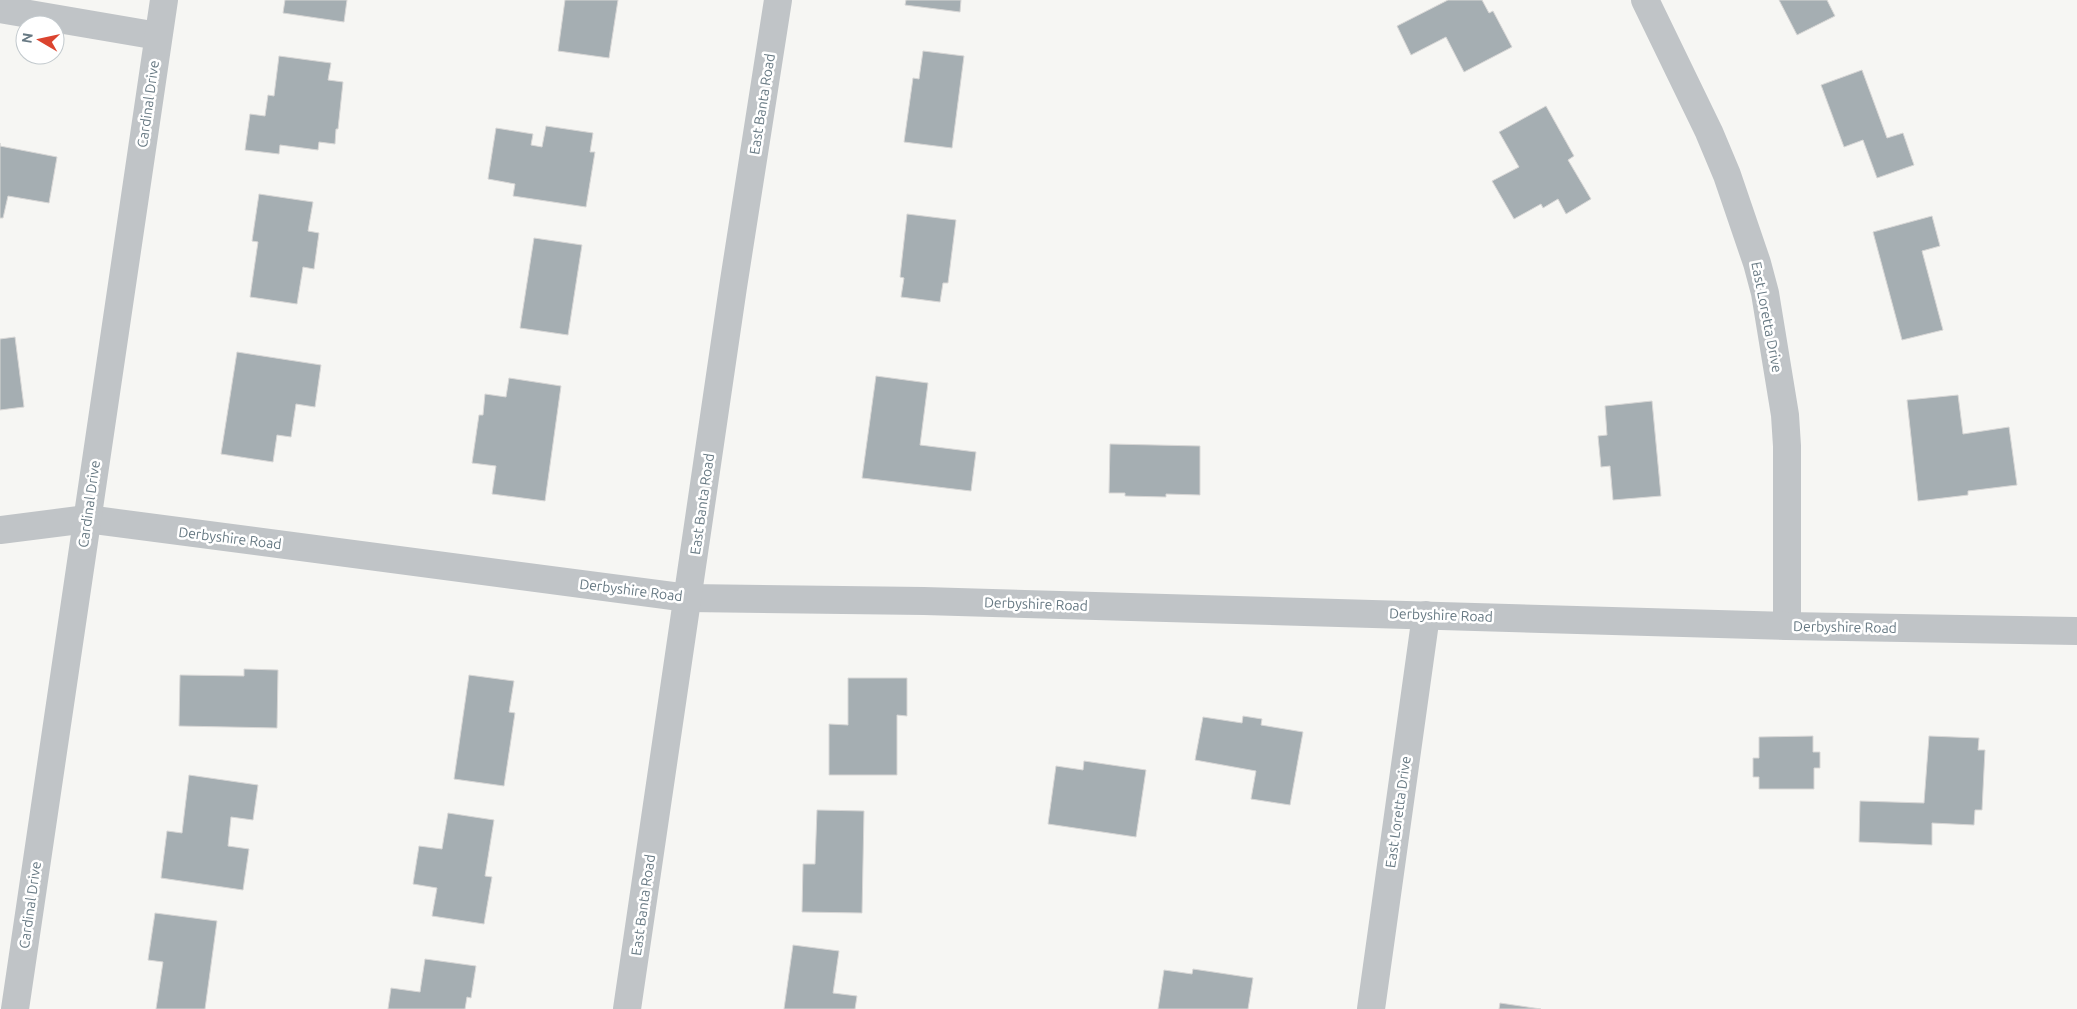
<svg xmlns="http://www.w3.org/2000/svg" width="2077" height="1009" viewBox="0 0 2077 1009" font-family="Ubuntu,sans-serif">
<rect width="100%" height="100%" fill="#f6f6f3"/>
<!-- building -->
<g fill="#a5aeb2" stroke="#d8d7d6">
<path d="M285,0H347L344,22L283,13Z"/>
<path d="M565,0H618L609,58L558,51Z"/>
<path d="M906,0H961L960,12L905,5Z"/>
<path d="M1448,0H1482L1489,13L1493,11L1512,47L1464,72L1446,37L1411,55L1397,26Z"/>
<path d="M1779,0H1827L1835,16L1797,35Z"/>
<path d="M923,51L964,56L952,148L904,142L913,78L919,79Z"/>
<path d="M279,56L331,63L328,80L343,82L338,129H336L335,144L319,142L318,150L280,145L279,154L245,150L250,114L265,116L268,95L274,96Z"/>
<path d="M1862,70L1887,138L1903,133L1914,165L1877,178L1863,140L1844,147L1821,85Z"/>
<path d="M1546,106L1574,156L1568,160L1591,199L1566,214L1558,199L1543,208L1541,204L1514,219L1492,181L1519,167L1499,132Z"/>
<path d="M546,126L593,133L590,152H595L586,207L513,196L515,184L488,179L496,128L533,134L531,145L542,147Z"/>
<path d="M0,143V146L57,157L49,203L8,196L3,218H0Z"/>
<path d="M259,194L313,202L308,231L319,233L314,269L303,267L297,304L250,297L258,242L252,241Z"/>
<path d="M907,214L956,220L948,283H943L940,302L901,297L904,278L900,277Z"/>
<path d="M1932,216L1940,246L1922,251L1943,330L1902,340L1873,232Z"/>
<path d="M534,238L582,245L568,335L520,328Z"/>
<path d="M15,337L24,407L0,410V339Z"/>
<path d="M237,352L321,365L315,407L296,404L291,437L277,435L273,462L221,454Z"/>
<path d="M876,376L928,383L920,445L976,452L971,491L862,478Z"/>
<path d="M509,378L561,386L545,501L492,494L496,466L472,463L479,415H483L485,394L506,397Z"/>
<path d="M1958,395L1963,434L2009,427L2017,485L1968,491V495L1918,501L1907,400Z"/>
<path d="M1652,401L1661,496L1613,500L1610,466L1601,467L1598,436L1607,435L1605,406Z"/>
<path d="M1110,444L1200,446V495L1166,494V497L1125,496V493H1109Z"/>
<path d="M244,669L278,670L277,728L179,726L180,675L244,676Z"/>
<path d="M469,675L514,681L509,712L515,713L504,786L454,779Z"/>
<path d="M848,678H907V716L897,715V775H829V724L848,725Z"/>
<path d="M1243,716L1262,719L1261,725L1303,732L1290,805L1251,799L1256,771L1195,760L1203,717L1242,723Z"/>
<path d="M1813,736V752H1820V768H1814V789H1759V777H1753V758H1759V737Z"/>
<path d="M1929,736L1979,738L1978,750H1985L1982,810H1975L1974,825L1932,823V845L1859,842L1860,801L1924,803Z"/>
<path d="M1084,761L1146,770L1136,837L1048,824L1056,766L1083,770Z"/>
<path d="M189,775L258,785L253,820L231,817L228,846L249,849L243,890L161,878L167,831L182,833Z"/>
<path d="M817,810L864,811L862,913L802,912L803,864H815Z"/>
<path d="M448,813L494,820L485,876L492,877L484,924L432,916L437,888L413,884L419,846L442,849Z"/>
<path d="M155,913L217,921L205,1009H156L163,962L148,960Z"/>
<path d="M793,945L839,951L833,993L857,996L855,1009H784Z"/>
<path d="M425,959L476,966L471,998L467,997L465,1009H388L391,988L420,992Z"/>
<path d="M1193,969L1253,978L1248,1009H1158L1164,970L1192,974Z"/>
<path d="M1500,1003L1541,1009H1499Z"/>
</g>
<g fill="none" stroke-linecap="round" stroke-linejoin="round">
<!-- minor -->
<g stroke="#c0c4c7" stroke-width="28">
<path d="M1645,0L1709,132L1727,175L1757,263L1765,293L1785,415L1787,446V626"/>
<path d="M0,9L158,36"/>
<path d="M0,530L87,519L688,598L924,601L1787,626L2077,631"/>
<path d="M15,1009L164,0"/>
<path d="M627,1009L733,287L778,0"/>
<path d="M1371,1009L1426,615"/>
</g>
</g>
<g text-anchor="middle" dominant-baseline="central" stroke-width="5" stroke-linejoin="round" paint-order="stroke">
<!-- street labels -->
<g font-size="14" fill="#677983" stroke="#fff">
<text transform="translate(148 104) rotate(-82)">Cardinal Drive</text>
<text transform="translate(762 104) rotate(-81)">East Banta Road</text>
<text transform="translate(1767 317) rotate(79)">East Loretta Drive</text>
<text transform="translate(89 504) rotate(-82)">Cardinal Drive</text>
<text transform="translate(702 504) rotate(-82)">East Banta Road</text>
<text transform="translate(230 538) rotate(7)">Derbyshire Road</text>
<text transform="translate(631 590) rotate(7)">Derbyshire Road</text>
<text transform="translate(1036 604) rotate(2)">Derbyshire Road</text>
<text transform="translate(1441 615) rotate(2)">Derbyshire Road</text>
<text transform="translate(1845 627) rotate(1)">Derbyshire Road</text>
<text transform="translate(1398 812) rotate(-82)">East Loretta Drive</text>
<text transform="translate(30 905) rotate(-82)">Cardinal Drive</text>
<text transform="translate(643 905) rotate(-82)">East Banta Road</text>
</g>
</g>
<!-- north arrow -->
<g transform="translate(40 40) rotate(279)"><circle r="24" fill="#ffffff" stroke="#c2c9cd"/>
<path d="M0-4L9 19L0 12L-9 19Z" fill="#db442f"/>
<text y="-8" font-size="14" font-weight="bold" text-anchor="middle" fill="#677983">N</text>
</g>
</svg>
